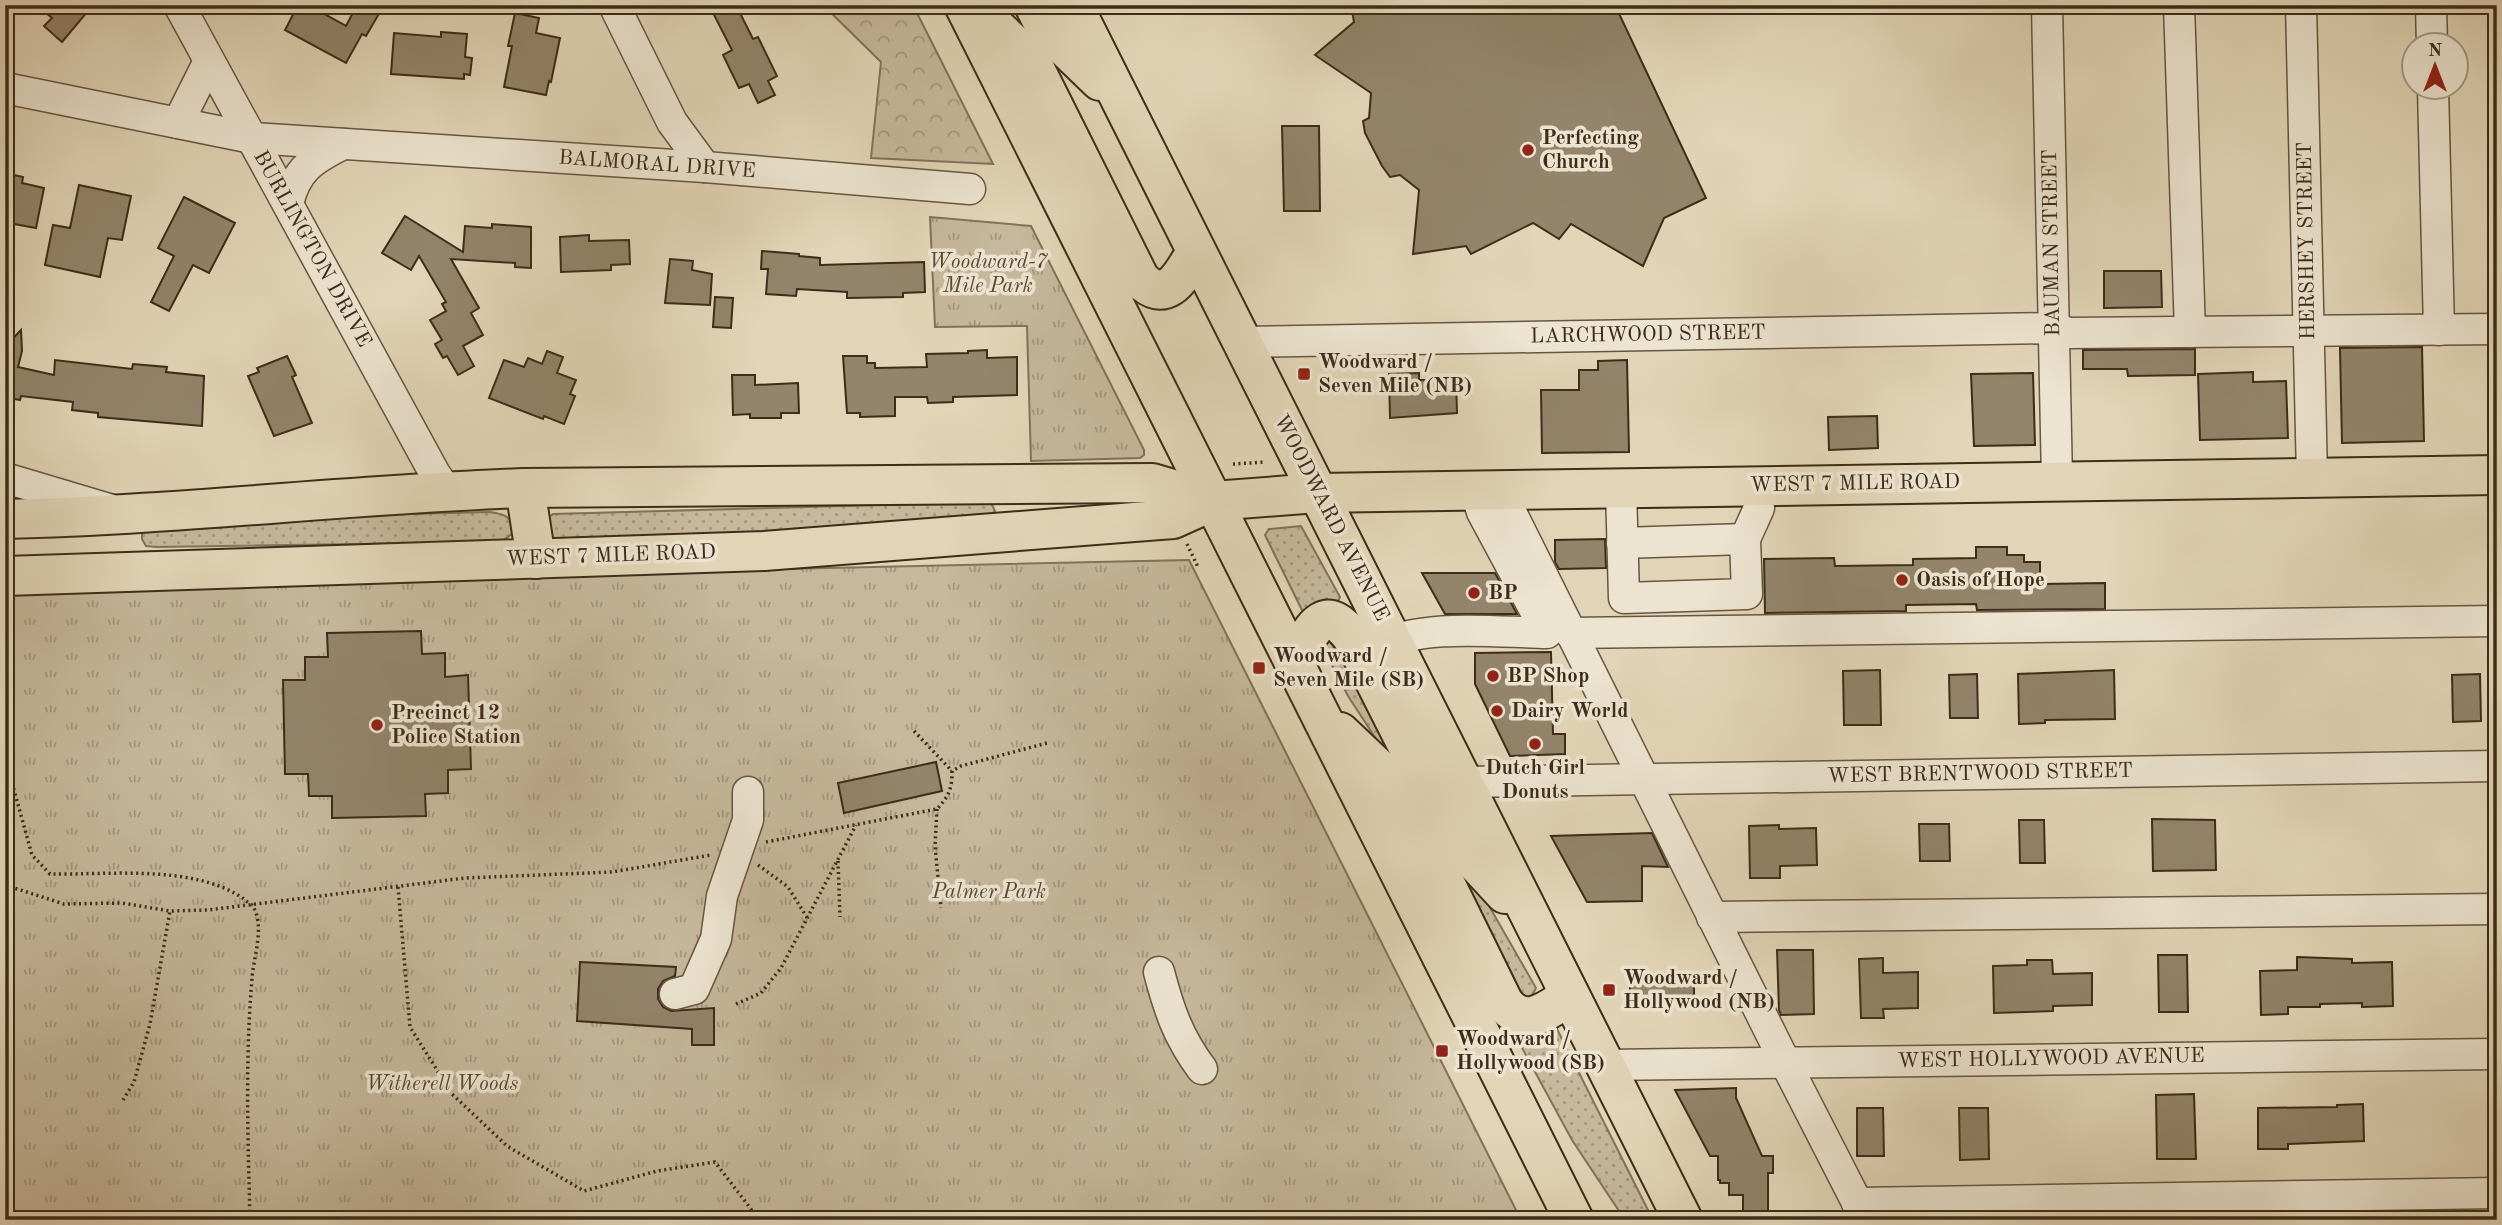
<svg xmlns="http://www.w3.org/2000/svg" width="2502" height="1225" viewBox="0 0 2502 1225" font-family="'Old Standard TT',serif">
<defs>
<pattern id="grass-dots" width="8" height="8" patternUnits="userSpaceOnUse" patternTransform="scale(1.75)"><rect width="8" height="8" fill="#c6b89c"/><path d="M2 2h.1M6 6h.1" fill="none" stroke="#a2967e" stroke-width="1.8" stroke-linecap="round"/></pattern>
<pattern id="forest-crowns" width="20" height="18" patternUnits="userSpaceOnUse" patternTransform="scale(1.75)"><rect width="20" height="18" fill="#c6b89c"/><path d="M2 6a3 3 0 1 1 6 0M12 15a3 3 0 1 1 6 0" fill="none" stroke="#a2967e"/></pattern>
<pattern id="park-tufts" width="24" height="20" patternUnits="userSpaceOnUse" patternTransform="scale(1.75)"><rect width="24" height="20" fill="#c6b89c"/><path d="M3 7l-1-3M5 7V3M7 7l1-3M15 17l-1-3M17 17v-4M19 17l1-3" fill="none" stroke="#a2967e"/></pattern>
</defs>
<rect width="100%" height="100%" fill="#e2d5b7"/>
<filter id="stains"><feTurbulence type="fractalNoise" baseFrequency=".00286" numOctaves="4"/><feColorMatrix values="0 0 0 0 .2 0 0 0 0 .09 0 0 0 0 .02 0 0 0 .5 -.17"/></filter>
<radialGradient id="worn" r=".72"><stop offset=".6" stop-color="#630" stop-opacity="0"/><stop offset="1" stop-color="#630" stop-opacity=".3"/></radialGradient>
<!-- grass -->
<g fill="url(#grass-dots)" stroke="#82725a" stroke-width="2">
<path d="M984,502L991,503L995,511L990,516L808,531L563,542L551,538L546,520L553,514Z"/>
<path d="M490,512C504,514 513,516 513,533L501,542L157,547L146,546L142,539V530L163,520Z"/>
<path d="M1301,526L1340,597L1338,601L1317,603L1307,611L1302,610L1265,535L1269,529Z"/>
<path d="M1332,632L1528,974L1536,988L1531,997L1522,1001L1391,762L1348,696L1321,644Z"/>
<path d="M1557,1029L1653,1220H1625L1572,1140L1515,1035L1517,1032L1528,1035Z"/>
</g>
<!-- forest -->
<path fill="url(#forest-crowns)" stroke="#82725a" stroke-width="2" d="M823,5H913L993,164L871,158L881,62Z"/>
<!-- park -->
<g fill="url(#park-tufts)" stroke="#82725a" stroke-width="2">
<path d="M930,217L1031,226L1144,450V455L1140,458L1031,461L1027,326L935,327Z"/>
<path d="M1189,560L1521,1220H5V586Z"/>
</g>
<!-- building -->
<g fill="#93846b" stroke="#3d2c19" stroke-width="2">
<path d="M37,5H93L62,42L44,26L52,18Z"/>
<path d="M298,5H308L346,26L357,5H367L380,12L366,36L362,34L346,63L285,30Z"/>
<path d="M709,5H736L753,39L758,37L777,76L768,81L775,95L758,103L749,84L739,88L723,55L732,50Z"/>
<path d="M1351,5H1615L1706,198L1664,218L1643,266L1571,224L1559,239L1533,223L1471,254L1466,246L1413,254L1419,190L1400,175L1390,177L1382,166L1365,133L1363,121L1369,118L1371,93L1315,55L1354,22Z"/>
<path d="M515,13L539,18L536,33L560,38L551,82L549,81L546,95L504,87L512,46H508Z"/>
<path d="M441,32L467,34L465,57L472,58L470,75L464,74V79L391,74L394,33L441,37Z"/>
<path d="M1282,126H1319L1320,211H1284Z"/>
<path d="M5,173L23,177L22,183L44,188L36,228L14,224L13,227L5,226Z"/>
<path d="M79,185L131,196L122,240L108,238L100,277L45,265L53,225L70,228Z"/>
<path d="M184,197L235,223L209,273L193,265L169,311L151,302L174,256L158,248Z"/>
<path d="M405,216L463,252L465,226L492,228V224L531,227V268L515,267V263L451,259L479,308L471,313L483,335L463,346L474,366L458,375L447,356L443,358L435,344L442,340L430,320L446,311L442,304L446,302L419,256L411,270L382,253Z"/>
<path d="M589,235V241L629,240L630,264L611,265V270L561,272L560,237Z"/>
<path d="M762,251L799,254V256L820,258V265L924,262L925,292L903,293V297L847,298V292L797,289L796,296L766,294L768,269H761Z"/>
<path d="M670,259L693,261L692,270L712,274L710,305L665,303Z"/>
<path d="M2104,271H2161L2162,307L2104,308Z"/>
<path d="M715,297L733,298L731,328L713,327Z"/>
<path d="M21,330L22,351L18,367L54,375L55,360L132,369L133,364L167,367L166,372L204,376L202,426L98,417V413L72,410L73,402L21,396L20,400L5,397V347Z"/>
<path d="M2422,347L2424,441L2342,443L2340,348Z"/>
<path d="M2195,349V375L2128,376L2127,369H2083V350Z"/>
<path d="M987,350V358L1017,357V395L953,397V402L928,403L927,397H895V416L860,417V413H847L843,356H867V363H875V368L927,367L926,354L968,353V351Z"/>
<path d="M547,351L563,357L557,373L576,380L570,394L575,396L564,424L544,416L543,419L489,398L504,360L524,367L528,358L542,364Z"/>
<path d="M287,356L296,375L292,377L312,423L274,436L248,376L259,372L257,368Z"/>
<path d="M1627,360L1629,452L1542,453L1541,390H1579V370H1598V361Z"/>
<path d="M2253,372V382L2286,381L2288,438L2200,440L2198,374Z"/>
<path d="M1419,373V380H1456L1457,413L1390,418L1389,374Z"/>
<path d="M2033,373L2035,445L1974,446L1971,374Z"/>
<path d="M732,375H755V385L798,383L799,413H781V418H750V414L733,415Z"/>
<path d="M1877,416L1878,448L1829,450L1828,417Z"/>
<path d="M1605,539L1606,568L1559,569L1555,562V540Z"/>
<path d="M1976,547H2007V555H2024V562H2040V584L2105,583V609L1977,610L1976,604L1906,605V611L1765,613L1764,559L1834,558L1835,566L1913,565V559L1976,558Z"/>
<path d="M1422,573H1495L1517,614H1445Z"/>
<path d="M421,631L422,654L445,653V677L468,675L471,769L448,770V793L425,794L426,816L332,818V796H309L308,774H285L283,680H305V657H328L327,633Z"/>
<path d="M1551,652L1553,734H1565V754L1510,756L1475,684V653Z"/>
<path d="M1880,670L1881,725H1844L1843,671Z"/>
<path d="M2114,670L2115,719L2045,720V723L2019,724L2018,674Z"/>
<path d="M1977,674L1978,718H1950L1949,675Z"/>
<path d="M2480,674L2481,721L2453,722L2452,675Z"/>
<path d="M936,762L942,791L844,813L838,783Z"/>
<path d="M2152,819L2215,820L2216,870L2153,871Z"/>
<path d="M2019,820H2044L2045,863H2020Z"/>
<path d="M1919,824H1949L1950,861H1920Z"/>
<path d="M1779,825V829L1816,828L1817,865L1780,866V878H1750L1749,826Z"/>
<path d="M1652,833L1668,867L1642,866V901L1587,902L1551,836Z"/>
<path d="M1777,950H1813L1814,1014L1781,1015L1779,1010Z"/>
<path d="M2158,955H2187L2188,1012H2159Z"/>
<path d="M2297,957L2352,959V963L2392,962L2393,1006L2362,1007V1003L2320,1004V1007H2288V1014L2261,1015L2260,971L2297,970Z"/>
<path d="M1883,958V973L1918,972V1008L1883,1009L1884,1018H1861L1859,959Z"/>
<path d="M2027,960H2052L2053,974L2092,973V1005L2053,1006V1011L1994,1013L1993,966L2027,965Z"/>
<path d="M580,962L676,967L675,976L663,981L658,989V999L663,1007L671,1011L714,1008V1045H692V1029L577,1021Z"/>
<path d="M1694,973V998L1630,999V974Z"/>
<path d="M1736,1088V1098L1762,1156H1773V1173H1768V1220H1743V1195H1729V1183H1720V1180H1718V1156H1710L1675,1090Z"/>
<path d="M2194,1094L2196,1159H2157L2156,1095Z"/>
<path d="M2363,1104L2364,1141L2288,1144V1149H2258V1108L2337,1107V1105Z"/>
<path d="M1857,1108H1883L1884,1156H1857Z"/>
<path d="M1959,1108H1988L1989,1159L1960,1160Z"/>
</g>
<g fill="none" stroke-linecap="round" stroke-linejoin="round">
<defs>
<g id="minor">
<path d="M179,5L435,474L447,491"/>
<path d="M614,5L672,122L705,167"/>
<path d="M2047,5L2057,481"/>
<path d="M2179,5L2190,332"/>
<path d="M2301,5L2312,477"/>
<path d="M2431,5L2432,46"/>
<path d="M5,88L252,138L705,167L970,189"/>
<path d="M2433,88L2439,330"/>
<path d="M178,123L209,61"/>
<path d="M288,204C296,169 313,159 343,144"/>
<path d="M1241,342L2054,328L2069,333L2497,329"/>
<path d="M5,478L109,509"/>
<path d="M1621,488L1624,598L1747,594L1745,539L1759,508L1758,486"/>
<path d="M1500,490L1785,1062L1866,1220"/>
<path d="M1622,543L1745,539"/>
<path d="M1570,633L2497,621"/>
<path d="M1374,647C1426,623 1491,632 1547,633L1482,512L1475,490"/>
<path d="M1464,782L2497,766"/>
<path d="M1712,917L2497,909"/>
<path d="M1159,972C1169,1010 1178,1037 1202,1069"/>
<path d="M675,994L694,989L716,939L722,896L748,820V792"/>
<path d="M1605,1065L2497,1054"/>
<path d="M1857,1203L2497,1193"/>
</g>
<g id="major">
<path d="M964,5L1574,1220"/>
<path d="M1034,5L1046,29L1100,81"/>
<path d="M1073,5L1683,1220"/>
<path d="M975,7L1031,61L1140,279C1168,307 1182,274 1196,252"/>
<path d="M525,488L536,559"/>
<path d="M5,519C179,515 352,494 525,488L1152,483L1213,501"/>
<path d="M5,576L764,551L1173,519L1213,501L1317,493L2497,475"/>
<path d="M1294,663C1310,633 1323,596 1354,640L1455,840L1505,894"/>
<path d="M1340,732L1398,787L1504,1003C1526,1030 1547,1010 1570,996"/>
</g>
</defs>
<!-- minor casing -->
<use href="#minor" stroke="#665640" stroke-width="33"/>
<!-- major casing -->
<use href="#major" stroke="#3d2c19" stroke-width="42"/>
<!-- path -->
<g stroke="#3d2c19" stroke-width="3.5" stroke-dasharray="2 3.5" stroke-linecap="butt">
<path d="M1233,464L1266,462"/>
<path d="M1187,544L1198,567"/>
<path d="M914,731L952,771"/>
<path d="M5,769L9,772L32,855L50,874C109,875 194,864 244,899C244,900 252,905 252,905C266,925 253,958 252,979C245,1059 248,1140 250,1220"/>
<path d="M937,809L935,846L941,908"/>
<path d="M766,842L937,809C949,796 952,789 952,771L961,766L1047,743"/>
<path d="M838,861L840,917"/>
<path d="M758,865L788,887L808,919"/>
<path d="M5,885L64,904L122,903L170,911L208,910L465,878L612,872L711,855"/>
<path d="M398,887L410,1027L452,1094L507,1146L584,1191L657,1171L715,1162L751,1209L753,1220"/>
<path d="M736,1004L761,993L781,968L856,825"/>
<path d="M123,1100L134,1082L150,1024L170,911"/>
</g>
<!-- minor -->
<use href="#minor" stroke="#ece4d0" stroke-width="30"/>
<!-- major -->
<use href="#major" stroke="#e2d5b7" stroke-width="38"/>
</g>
<!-- markers -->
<g fill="#8f2418" stroke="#ece4d0" stroke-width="2.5">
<circle cx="1528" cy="150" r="7"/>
<rect x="1297" y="367" width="14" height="14" rx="3.5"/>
<circle cx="1902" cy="580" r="7"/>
<circle cx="1474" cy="593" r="7"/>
<rect x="1252" y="661" width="14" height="14" rx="3.5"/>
<circle cx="1493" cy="676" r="7"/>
<circle cx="1497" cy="711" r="7"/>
<circle cx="377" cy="725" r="7"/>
<circle cx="1535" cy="744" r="7"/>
<rect x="1602" y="983" width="14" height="14" rx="3.5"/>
<rect x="1435" y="1044" width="14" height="14" rx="3.5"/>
</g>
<g text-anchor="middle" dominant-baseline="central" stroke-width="7" stroke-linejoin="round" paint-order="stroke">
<!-- poi labels -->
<g font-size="21" font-weight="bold" fill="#3d2c19" stroke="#ece4d0" text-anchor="start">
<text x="1542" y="138">Perfecting<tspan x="1542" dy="24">Church</tspan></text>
<text x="1318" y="362">Woodward /<tspan x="1318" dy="24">Seven Mile (NB)</tspan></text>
<text x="1916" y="580">Oasis of Hope</text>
<text x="1488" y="593">BP</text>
<text x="1273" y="656">Woodward /<tspan x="1273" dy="24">Seven Mile (SB)</tspan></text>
<text x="1507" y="676">BP Shop</text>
<text x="1511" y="711">Dairy World</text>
<text x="391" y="713">Precinct 12<tspan x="391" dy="24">Police Station</tspan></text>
<text x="1535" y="768" text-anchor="middle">Dutch Girl<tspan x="1535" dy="24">Donuts</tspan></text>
<text x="1623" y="978">Woodward /<tspan x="1623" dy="24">Hollywood (NB)</tspan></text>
<text x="1456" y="1039">Woodward /<tspan x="1456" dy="24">Hollywood (SB)</tspan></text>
</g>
<!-- street labels -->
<g font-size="21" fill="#3d2c19" stroke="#ece4d0">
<text transform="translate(657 165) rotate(4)">BALMORAL DRIVE</text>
<text transform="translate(2307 241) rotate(-91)">HERSHEY STREET</text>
<text transform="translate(2052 243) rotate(-91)">BAUMAN STREET</text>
<text transform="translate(312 249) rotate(61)">BURLINGTON DRIVE</text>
<text transform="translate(1648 335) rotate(-1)">LARCHWOOD STREET</text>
<text transform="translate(1855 484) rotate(-1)">WEST 7 MILE ROAD</text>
<text transform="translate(1331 518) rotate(63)">WOODWARD AVENUE</text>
<text transform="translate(611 556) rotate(-2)">WEST 7 MILE ROAD</text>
<text transform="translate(1980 774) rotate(-1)">WEST BRENTWOOD STREET</text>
<text transform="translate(2051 1059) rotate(-1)">WEST HOLLYWOOD AVENUE</text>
</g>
<!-- park labels -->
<g font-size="21" font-style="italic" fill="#584833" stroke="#ece4d0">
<text x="988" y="262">Woodward-7<tspan x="988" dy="24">Mile Park</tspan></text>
<text x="989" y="892">Palmer Park</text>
<text x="442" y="1084">Witherell Woods</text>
</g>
</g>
<!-- margin -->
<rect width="2502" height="1225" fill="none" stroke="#e2d5b7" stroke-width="28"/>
<rect x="7" y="7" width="2488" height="1211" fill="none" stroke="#3d2c19" stroke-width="3.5"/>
<rect x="14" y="14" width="2474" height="1197" fill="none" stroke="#3d2c19" stroke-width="2"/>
<!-- north arrow -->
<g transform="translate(2435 66)"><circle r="33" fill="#ece4d0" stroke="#a69a87" stroke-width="2"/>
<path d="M0-5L12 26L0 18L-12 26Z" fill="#8f2418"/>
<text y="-10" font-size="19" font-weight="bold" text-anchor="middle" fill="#3d2c19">N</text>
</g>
<rect width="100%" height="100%" filter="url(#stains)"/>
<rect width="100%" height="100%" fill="url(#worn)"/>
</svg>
